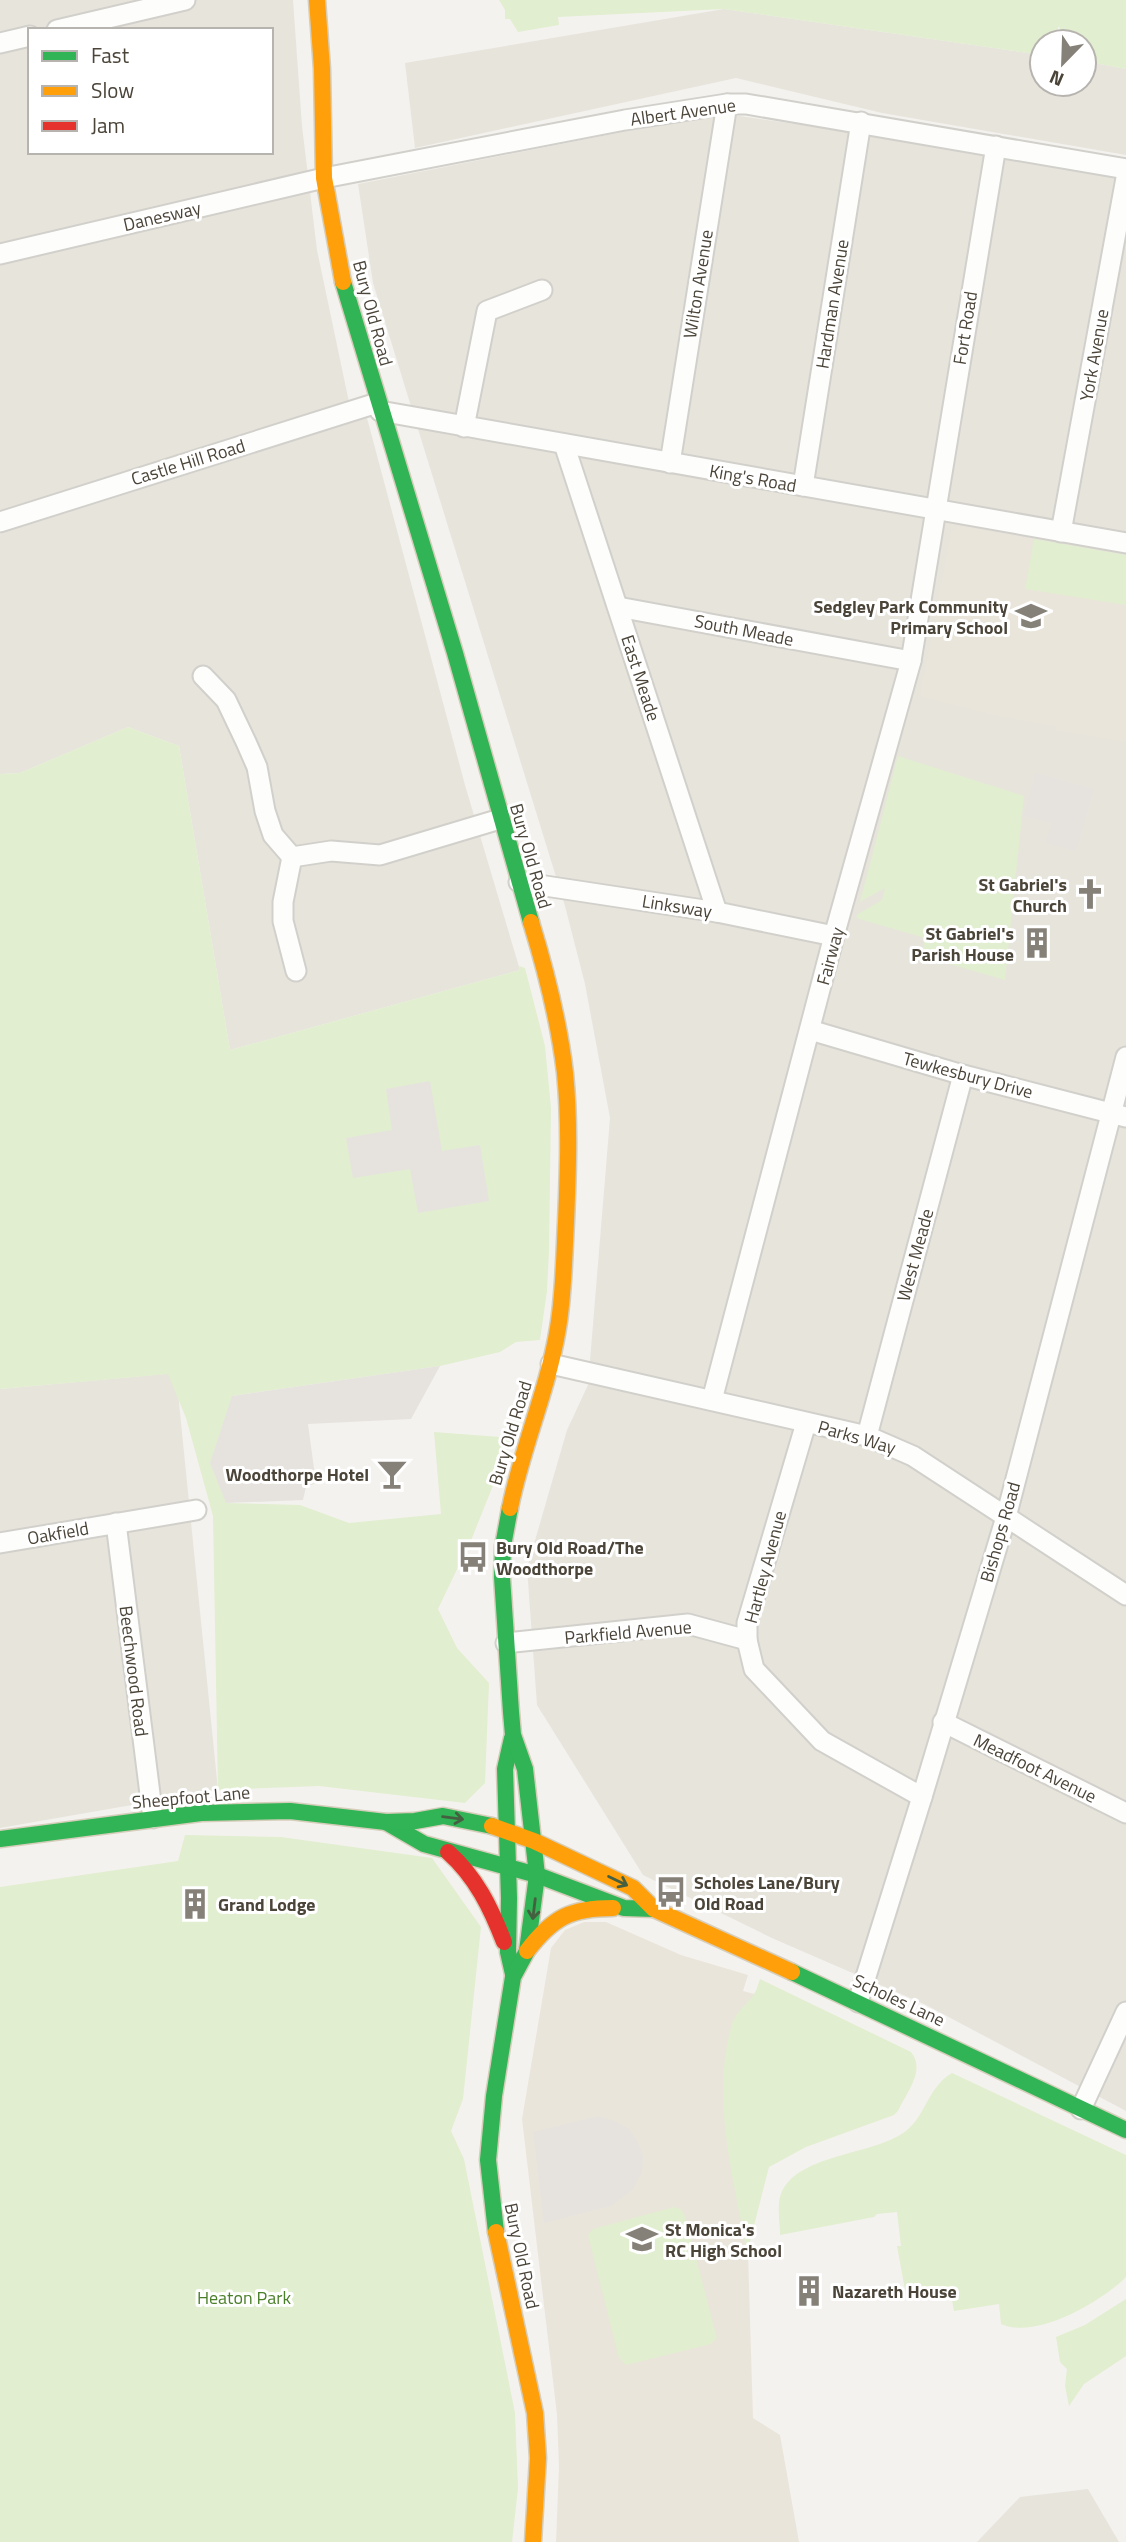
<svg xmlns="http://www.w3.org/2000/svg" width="1126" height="2542" viewBox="0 0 1126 2542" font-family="'Titillium Web',sans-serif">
<rect width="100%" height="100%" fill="#f4f2ee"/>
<!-- residential -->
<g fill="#e7e4dc" fill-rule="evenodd">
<path d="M0,0H293L302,126L317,250L349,402L0,510ZM30,30H271V152H30Z"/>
<path d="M724,9L1042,55V84H1084V61L1126,69V155L882,113L736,78L415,148L405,63Z"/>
<path d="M719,113L994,153L1126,178V2111L924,2004L774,1939L643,1875L537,1705L527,1568L567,1430L588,1385L610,1118L585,984L565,906L373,283L358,184Z"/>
<path d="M367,418L465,785L520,970L230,1050L179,746L128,727L20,773L0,774V534Z"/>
<path d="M176,1373L218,1790L0,1828V1389Z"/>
<path d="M1088,2489L1119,2542H977L1020,2497Z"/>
</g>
<!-- education -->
<g fill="#eae5da">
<path d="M959,526L1126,555V742L1056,730V726L994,715L920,696L951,533Z"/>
<path d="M584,1922H606L681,1955L748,1975L743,1991L758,1995L750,2125L748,2253L753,2418L780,2435L799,2542H556L559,2466L557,2415L522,2119L551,1948L565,1930Z"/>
</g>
<!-- green -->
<g fill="#e1eecf">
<path d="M499,0H1126V69L1084,61V42H1064L1059,26L1051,42H1042V55L724,9L558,17L559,25L518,32L510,19H505V10Z"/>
<path d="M1034,539L1126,555V605L1025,589Z"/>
<path d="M128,727L179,746L230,1050L520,970L519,966L525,968L545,1046L551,1108L549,1250L547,1291L540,1340L516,1342L500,1352L440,1366L232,1396L226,1503L300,1505L349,1523L441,1514L434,1432L512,1438L472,1538L438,1609L457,1648L489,1683L485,1783L465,1803L319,1786L218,1790L213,1516L186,1418L168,1374L0,1389V774L20,773Z"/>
<path d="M898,756L1024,796L1005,980L921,956L925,938L856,918L858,914L882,900L885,888L860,902Z"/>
<path d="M185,1835L281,1837L432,1858L481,1927L463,2099L451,2131L464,2159L515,2413L518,2488L512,2542H0V1887L178,1861Z"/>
<path d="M760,1979L911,2052C926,2070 907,2092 898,2111L894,2115L806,2147L769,2167L747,2253C734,2178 710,2099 732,2024C736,2011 748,2004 754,1994C757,1990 758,1984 760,1979Z"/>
<path d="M952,2073L1126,2155V2277C1101,2302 1036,2340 1001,2324L999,2304L954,2311L951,2294L941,2296L939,2290L906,2295L897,2246H901L897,2212L877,2214L874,2217L780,2235C780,2225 778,2213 779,2203C785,2153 873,2157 906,2131C926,2115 928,2087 952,2073Z"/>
<path d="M674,2207L681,2209L685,2216L717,2338L711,2344L626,2365L619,2358L588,2235L593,2229Z"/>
<path d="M1126,2299V2356L1084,2384L1069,2406L1065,2386L1067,2369L1060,2362L1056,2337L1085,2325Z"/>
</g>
<!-- parking -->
<g fill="#e6e3df">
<path d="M1035,773L1094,789L1076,851L1046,843L1052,823L1024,816Z"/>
<path d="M430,1081L442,1151L480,1145L489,1201L418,1213L410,1169L353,1178L346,1138L392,1130L386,1089Z"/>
<path d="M440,1366L411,1419L308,1424L316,1483L306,1487L303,1500L226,1503L210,1463L232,1396Z"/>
<path d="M598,2116L615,2121L629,2129L637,2141L643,2156L642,2172L633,2189L611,2206L544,2223L533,2132Z"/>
</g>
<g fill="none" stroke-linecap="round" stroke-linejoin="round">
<defs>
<g id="street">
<path d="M57,30L185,0"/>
<path d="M0,43L30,36"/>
<path d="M0,254L324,178L625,120L727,104H746L1126,169"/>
<path d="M380,411L1126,543"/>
<path d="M464,427L487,311L542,290"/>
<path d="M564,444L717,912"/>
<path d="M670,463L727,104"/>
<path d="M803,486L861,122"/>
<path d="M0,522L377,403"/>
<path d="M1061,532L1126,178"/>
<path d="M618,607L911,661"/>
<path d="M203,676L226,700L246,742L257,767L265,811L273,835L292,857"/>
<path d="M519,882L717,912L834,936"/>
<path d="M296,971L283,921V902L292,857L331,851L380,855L500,819"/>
<path d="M810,1030L963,1075L1126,1117"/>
<path d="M551,1364L867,1436L913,1456L1126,1595"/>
<path d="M712,1400L834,936L911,661L996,146"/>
<path d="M806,1423L747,1623V1640L754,1669L822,1741L922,1797"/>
<path d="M867,1436L963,1075"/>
<path d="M116,1523L153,1818"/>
<path d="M0,1543L196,1510"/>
<path d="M506,1643L688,1624L747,1640"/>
<path d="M943,1722L1126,1813"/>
<path d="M858,2002L922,1797L1006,1517L1126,1057"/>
<path d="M1081,2109L1126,2012"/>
</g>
<g id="fast">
<path d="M343,282L455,653L531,922"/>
<path d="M512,1738L505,1769L509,1898L508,1952L513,1974"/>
<path d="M386,1822L424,1844L537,1875L624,1908L654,1909"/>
<path d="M0,1839L201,1813L290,1811L386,1822L415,1821L443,1816L492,1826"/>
<path d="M792,1972L1126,2130"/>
<path d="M496,2232L488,2160L494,2096L513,1977L527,1951L537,1875L525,1769L513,1735L511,1712L502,1577L503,1546L510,1508"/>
</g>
<g id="slow">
<path d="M317,0L322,69L324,178L343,282"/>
<path d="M510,1508C522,1447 548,1390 558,1328C564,1293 564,1257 566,1222C568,1173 570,1122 565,1073C559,1021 546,971 531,922"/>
<path d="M492,1826L534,1841L633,1888L654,1909L792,1972"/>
<path d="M527,1951C553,1917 571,1908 613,1908"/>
<path d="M496,2232L535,2413L538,2458L533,2542"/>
</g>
<path id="jam" d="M448,1852C476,1877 491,1908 504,1942"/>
</defs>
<!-- street casing -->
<use href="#street" stroke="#d2d0cb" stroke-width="23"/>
<!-- fast casing -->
<use href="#fast" stroke="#d6cebb" stroke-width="19"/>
<!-- slow casing -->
<use href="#slow" stroke="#d6cebb" stroke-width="19"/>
<!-- jam casing -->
<use href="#jam" stroke="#d6cebb" stroke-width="19"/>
<!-- street -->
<use href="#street" stroke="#fdfdfc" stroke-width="19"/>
<!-- fast -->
<use href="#fast" stroke="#30b455" stroke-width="16"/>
<!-- slow -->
<use href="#slow" stroke="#ff9f0a" stroke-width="16"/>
<!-- jam -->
<use href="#jam" stroke="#e5322d" stroke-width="16"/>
</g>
<!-- one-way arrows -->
<defs><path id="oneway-shaft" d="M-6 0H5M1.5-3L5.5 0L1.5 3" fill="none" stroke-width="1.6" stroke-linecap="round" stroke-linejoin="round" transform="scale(1.75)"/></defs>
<g stroke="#446040">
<use href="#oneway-shaft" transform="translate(453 1818) rotate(7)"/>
<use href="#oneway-shaft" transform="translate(618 1881) rotate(26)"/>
<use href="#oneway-shaft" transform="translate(534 1909) rotate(97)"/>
</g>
<!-- icons -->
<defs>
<symbol id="school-bare" viewBox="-9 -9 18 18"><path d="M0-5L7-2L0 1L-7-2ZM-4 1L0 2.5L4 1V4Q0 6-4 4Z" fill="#868178" stroke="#fff" stroke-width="2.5" paint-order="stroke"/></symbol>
<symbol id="church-bare" viewBox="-9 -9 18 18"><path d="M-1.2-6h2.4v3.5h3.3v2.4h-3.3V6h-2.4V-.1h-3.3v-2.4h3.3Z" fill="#868178" stroke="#fff" stroke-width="2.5" paint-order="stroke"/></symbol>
<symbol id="building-bare" viewBox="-9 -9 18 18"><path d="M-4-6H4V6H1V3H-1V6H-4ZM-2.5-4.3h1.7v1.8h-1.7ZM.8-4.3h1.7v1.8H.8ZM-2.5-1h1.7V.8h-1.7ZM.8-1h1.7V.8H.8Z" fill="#868178" stroke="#fff" stroke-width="2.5" paint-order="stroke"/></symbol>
<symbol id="bar-bare" viewBox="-9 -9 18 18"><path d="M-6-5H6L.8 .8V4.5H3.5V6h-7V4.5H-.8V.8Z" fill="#868178" stroke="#fff" stroke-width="2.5" paint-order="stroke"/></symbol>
<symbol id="bus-bare" viewBox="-9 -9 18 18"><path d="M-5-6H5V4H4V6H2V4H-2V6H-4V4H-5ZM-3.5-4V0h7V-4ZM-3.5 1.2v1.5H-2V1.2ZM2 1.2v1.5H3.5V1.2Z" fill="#868178" stroke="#fff" stroke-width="2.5" paint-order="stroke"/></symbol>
</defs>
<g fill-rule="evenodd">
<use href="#school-bare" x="1009" y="594" width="44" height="44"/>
<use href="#church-bare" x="1068" y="872" width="44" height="44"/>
<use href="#building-bare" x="1015" y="921" width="44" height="44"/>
<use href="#bar-bare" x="370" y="1452" width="44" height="44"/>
<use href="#bus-bare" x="451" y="1535" width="44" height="44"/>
<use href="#bus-bare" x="649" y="1870" width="44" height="44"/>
<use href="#building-bare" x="173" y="1882" width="44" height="44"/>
<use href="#school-bare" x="620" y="2217" width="44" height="44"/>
<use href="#building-bare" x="787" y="2269" width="44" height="44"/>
</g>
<g text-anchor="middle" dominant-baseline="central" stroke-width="6" stroke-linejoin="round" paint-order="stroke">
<!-- street labels -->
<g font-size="18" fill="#4b4439" stroke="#fff">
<text transform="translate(683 112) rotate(-8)">Albert Avenue</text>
<text transform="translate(162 216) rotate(-13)">Danesway</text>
<text transform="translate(698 284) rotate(-81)">Wilton Avenue</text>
<text transform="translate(832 304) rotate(-81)">Hardman Avenue</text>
<text transform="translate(373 313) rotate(75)">Bury Old Road</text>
<text transform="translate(965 328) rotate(-81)">Fort Road</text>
<text transform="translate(1094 355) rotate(-80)">York Avenue</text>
<text transform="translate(188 462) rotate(-17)">Castle Hill Road</text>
<text transform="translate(753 478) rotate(10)">King's Road</text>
<text transform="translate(744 630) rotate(11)">South Meade</text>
<text transform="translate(641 678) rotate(72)">East Meade</text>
<text transform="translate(531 856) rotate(74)">Bury Old Road</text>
<text transform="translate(677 906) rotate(9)">Linksway</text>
<text transform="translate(830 956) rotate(-75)">Fairway</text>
<text transform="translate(968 1075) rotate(15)">Tewkesbury Drive</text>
<text transform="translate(915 1255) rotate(-75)">West Meade</text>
<text transform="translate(510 1433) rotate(-73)">Bury Old Road</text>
<text transform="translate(857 1437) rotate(16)">Parks Way</text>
<text transform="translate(1000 1532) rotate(-74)">Bishops Road</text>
<text transform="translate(58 1533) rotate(-10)">Oakfield</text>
<text transform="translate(765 1567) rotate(-75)">Hartley Avenue</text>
<text transform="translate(628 1632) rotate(-5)">Parkfield Avenue</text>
<text transform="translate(134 1671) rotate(83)">Beechwood Road</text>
<text transform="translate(1035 1768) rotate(26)">Meadfoot Avenue</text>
<text transform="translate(191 1797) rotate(-5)">Sheepfoot Lane</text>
<text transform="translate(899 2000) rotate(25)">Scholes Lane</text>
<text transform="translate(522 2256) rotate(78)">Bury Old Road</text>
</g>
<!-- poi labels -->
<g font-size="18" font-weight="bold" fill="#4b4439" stroke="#fff" text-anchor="start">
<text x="1008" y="606" text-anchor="end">Sedgley Park Community<tspan x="1008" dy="21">Primary School</tspan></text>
<text x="1067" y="884" text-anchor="end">St Gabriel's<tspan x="1067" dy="21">Church</tspan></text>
<text x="1014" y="933" text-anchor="end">St Gabriel's<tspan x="1014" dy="21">Parish House</tspan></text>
<text x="369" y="1474" text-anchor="end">Woodthorpe Hotel</text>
<text x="496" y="1547">Bury Old Road/The<tspan x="496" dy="21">Woodthorpe</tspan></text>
<text x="694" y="1882">Scholes Lane/Bury<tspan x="694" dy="21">Old Road</tspan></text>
<text x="218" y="1904">Grand Lodge</text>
<text x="665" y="2229">St Monica's<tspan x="665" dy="21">RC High School</tspan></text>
<text x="832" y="2291">Nazareth House</text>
</g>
<!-- park labels -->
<g font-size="18" fill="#4a7f2a" stroke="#fff">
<text x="244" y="2297">Heaton Park</text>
</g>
</g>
<!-- legend -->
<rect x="28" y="28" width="245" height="126" fill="#ffffff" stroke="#b7b4b0" stroke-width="2"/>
<rect x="42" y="51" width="35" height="10" fill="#30b455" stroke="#b7b4b0" stroke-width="2"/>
<text x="91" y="63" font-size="21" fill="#4b4439">Fast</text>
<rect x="42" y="86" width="35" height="10" fill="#ff9f0a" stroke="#b7b4b0" stroke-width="2"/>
<text x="91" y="98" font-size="21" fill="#4b4439">Slow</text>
<rect x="42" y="121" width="35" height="10" fill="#e5322d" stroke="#b7b4b0" stroke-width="2"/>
<text x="91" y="133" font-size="21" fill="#4b4439">Jam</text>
<!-- north arrow -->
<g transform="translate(1063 63) rotate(203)"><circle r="33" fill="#ffffff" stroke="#b7b4b0" stroke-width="2"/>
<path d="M0-5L12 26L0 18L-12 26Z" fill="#868178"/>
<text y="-10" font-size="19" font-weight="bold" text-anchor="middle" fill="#4b4439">N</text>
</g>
</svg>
